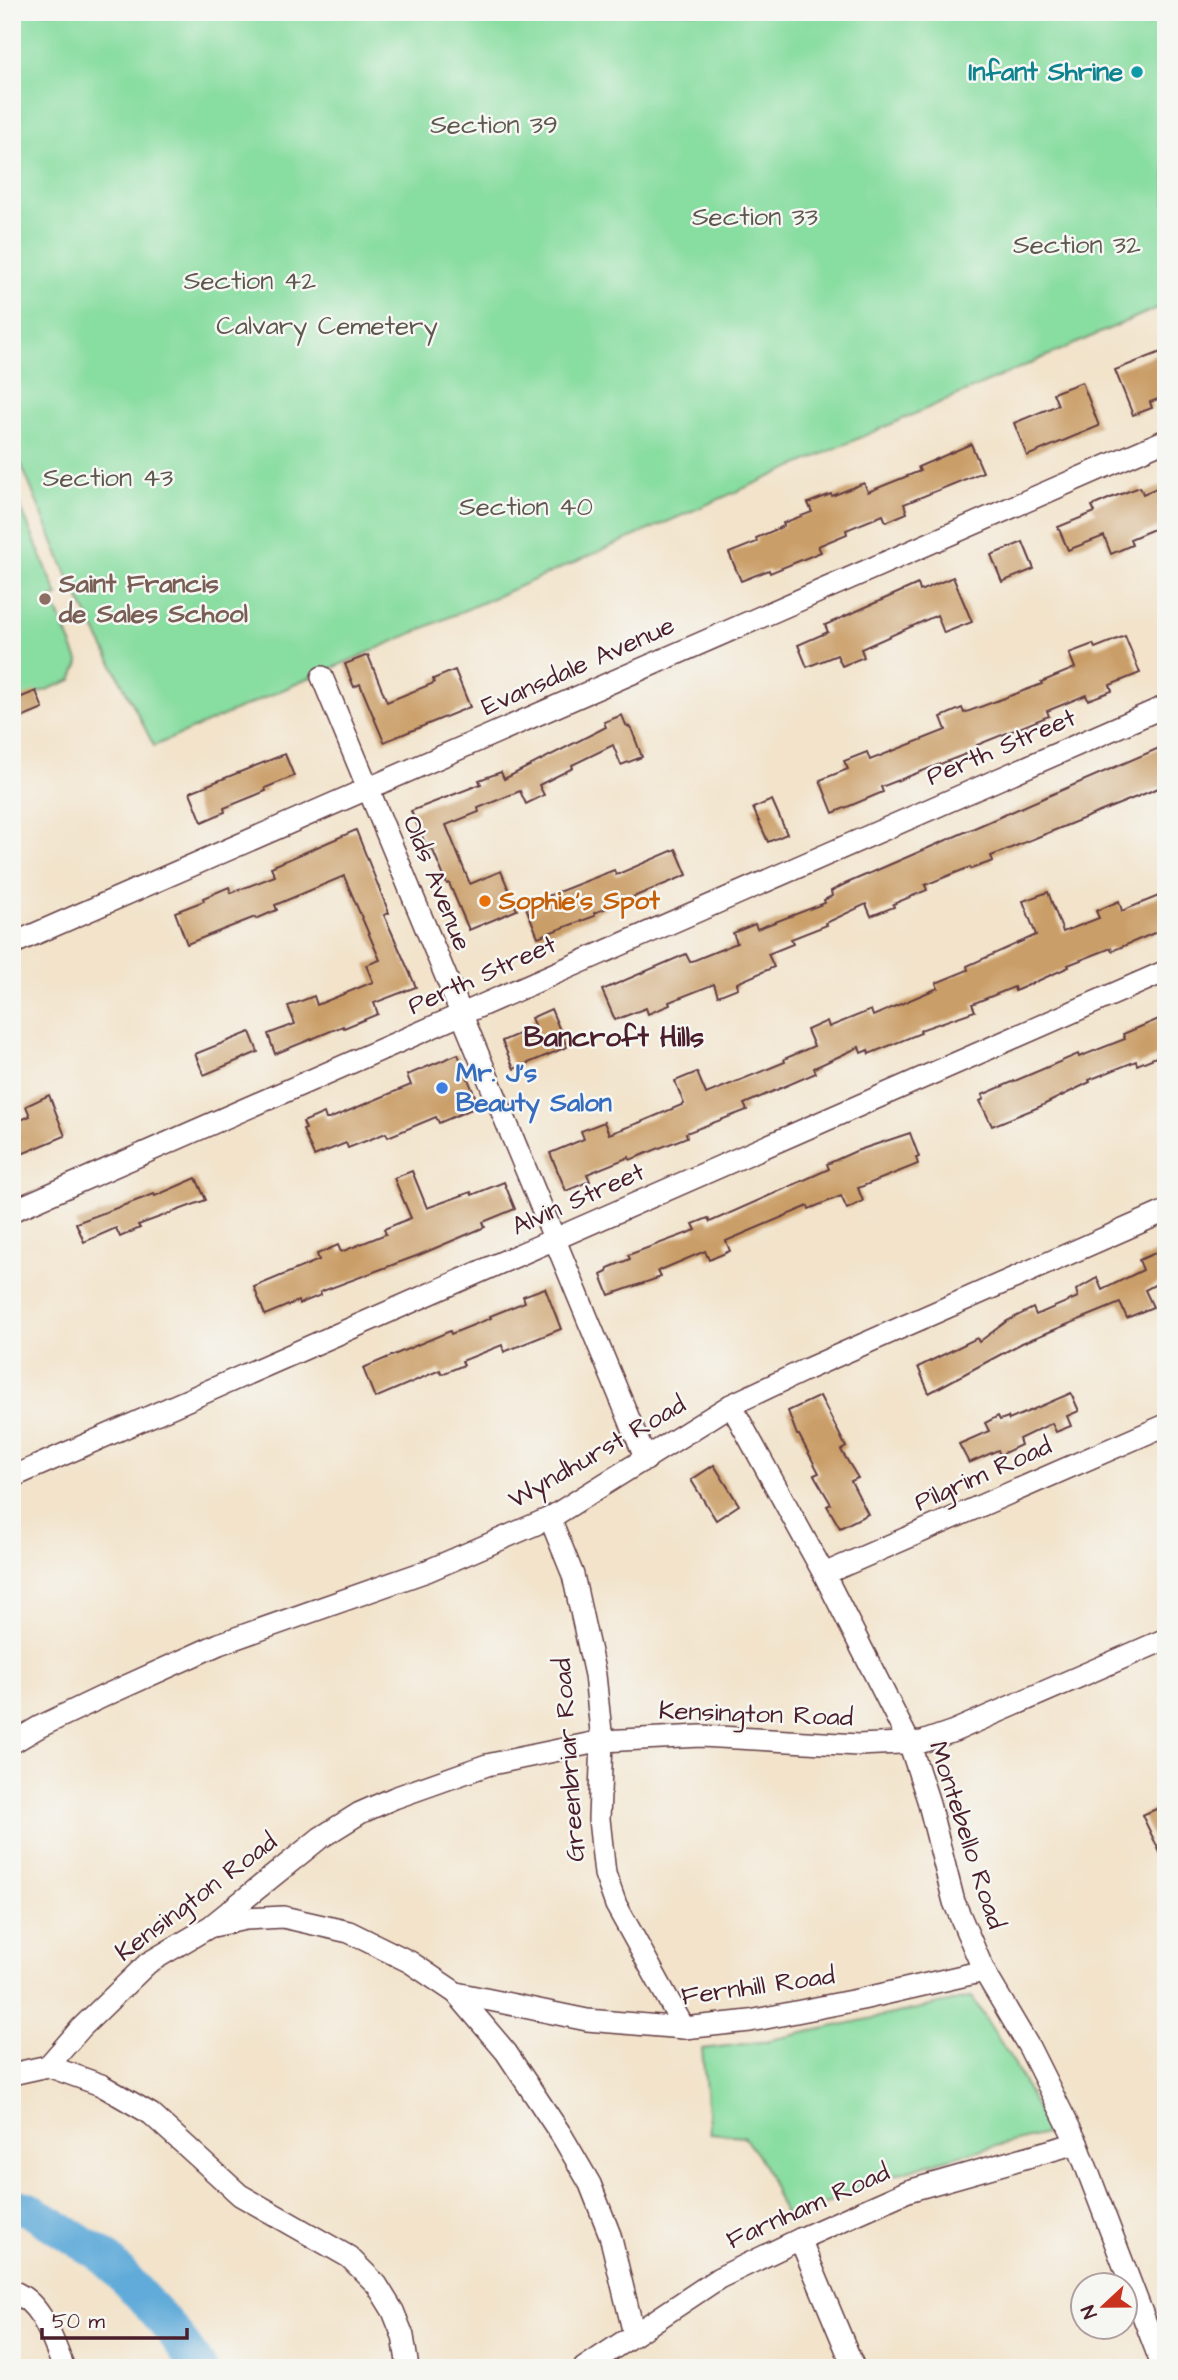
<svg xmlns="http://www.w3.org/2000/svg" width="1178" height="2380" viewBox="0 0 1178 2380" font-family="'Architects Daughter',sans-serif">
<rect width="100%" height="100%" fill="#f6f6f2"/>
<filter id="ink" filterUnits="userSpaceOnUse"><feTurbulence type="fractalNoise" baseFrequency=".0143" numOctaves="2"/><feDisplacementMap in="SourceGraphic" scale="14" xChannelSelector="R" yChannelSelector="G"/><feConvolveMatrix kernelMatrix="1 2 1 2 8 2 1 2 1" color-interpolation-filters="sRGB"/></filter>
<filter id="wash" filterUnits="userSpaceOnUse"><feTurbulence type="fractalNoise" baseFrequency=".00686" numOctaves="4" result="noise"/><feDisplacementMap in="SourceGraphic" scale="28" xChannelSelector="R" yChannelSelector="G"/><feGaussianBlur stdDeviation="1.57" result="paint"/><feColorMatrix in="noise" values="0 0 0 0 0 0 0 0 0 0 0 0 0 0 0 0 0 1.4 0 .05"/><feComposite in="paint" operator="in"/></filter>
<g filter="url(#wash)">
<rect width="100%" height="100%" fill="#f2e3ca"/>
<!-- green -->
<g fill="#88dda0" stroke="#697e66" stroke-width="2">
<path d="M12,12H1166V304L154,746L68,577L12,442Z"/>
<path d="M12,487L58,596L52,598L79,663L72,680L12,703Z"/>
<path d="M972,1997L1015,2065L1047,2130L1045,2134C990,2147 936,2160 883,2179C850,2191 819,2207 788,2222L763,2163L743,2136L710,2133L702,2049L761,2042Z"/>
</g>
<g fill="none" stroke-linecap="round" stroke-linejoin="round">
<!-- river -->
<path stroke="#61abd9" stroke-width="35" d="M12,2205L28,2209L106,2258L172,2330L199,2368"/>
</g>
<g id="blocks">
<!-- building -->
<g fill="#ca9e68">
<path d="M1161,352L1166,363V396L1150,402L1152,408L1133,415L1115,370Z"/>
<path d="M1082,382L1099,426L1027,456L1014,423L1058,405L1053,393Z"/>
<path d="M971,444L983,472L904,504L907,513L886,522L883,515L846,530L847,534L818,546L821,552L770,573L769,570L741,581L729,553L757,542L756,538L784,526L783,523L812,512L808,503L831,494L832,496L864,483L868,492L920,471L918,467Z"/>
<path d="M1166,484V524L1130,539L1132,545L1111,554L1104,536L1068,550L1058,527L1095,512L1092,506L1113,497L1140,487L1143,494Z"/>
<path d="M1023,542L1034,569L1002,582L991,555Z"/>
<path d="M953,577L972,622L944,633L937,615L861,649L864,657L842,666L837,655L807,667L798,645L828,632L825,625L918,584L920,591Z"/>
<path d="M1125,636L1140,673L1110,685L1112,691L1088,700L1086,695L1047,711L1049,716L977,745L979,749L881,787L883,792L833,813L820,780L848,769L844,761L867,752L870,760L946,730L941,717L962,708L964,713L1042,684L1041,682L1075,668L1069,653L1093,644L1095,648Z"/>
<path d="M368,655L387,702L434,683L433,679L455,670L470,707L384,742L360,684L354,687L345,664Z"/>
<path d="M36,691L43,709L12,722V701Z"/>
<path d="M622,715L626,725L631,728L642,757L621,765L613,745L572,765L573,768L539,785L544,795L526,804L520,791L478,808L479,812L446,825L470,884L501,871L517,910L469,930L449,883L447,884L432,848L428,850L411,811L481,784L479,780L501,772L504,779L606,727L604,722Z"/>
<path d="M1166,745V785L991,856L993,861L971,869L970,867L925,885L927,890L893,904L894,907L871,916L866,904L826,923L827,925L791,939L793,944L768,954L774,967L737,983L738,988L718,996L714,984L669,1002L670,1005L648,1014L646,1008L615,1020L602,990L686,954L690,962L737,943L733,933L755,924L757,929L825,903L824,900L832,896L831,891L845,884Z"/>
<path d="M285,754L294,776L265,788L266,791L224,808L225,812L202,822L190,792Z"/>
<path d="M772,800L787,834L768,842L753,808Z"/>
<path d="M356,830L389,913L384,915L416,987L374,1003L378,1014L344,1028L343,1026L275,1054L268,1034L295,1024L288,1006L314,996L317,1005L373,982L366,965L380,960L344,876L275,905L277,910L256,919L255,917L187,944L175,912L204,901L203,898L229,887L231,893L275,876L271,867Z"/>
<path d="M676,849L687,875L594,913L595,916L538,937L525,905L614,870L616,875Z"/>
<path d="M1048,892L1063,932L1099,918L1096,911L1119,901L1122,911L1166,893V928L1112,951L1111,948L1068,965L1069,967L1015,991L1014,987L972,1004L975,1011L920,1030L921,1033L869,1054L868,1050L861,1053L859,1047L814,1068L816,1073L744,1104L747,1110L686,1133L687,1137L630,1160L629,1157L587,1174L590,1181L566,1191L550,1153L584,1139L581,1131L604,1122L609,1134L641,1122L684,1104L675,1081L697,1072L706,1094L785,1062L784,1059L814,1046L807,1030L827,1021L829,1027L871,1010L873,1016L938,988L936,983L968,970L967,966L1036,935L1023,901Z"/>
<path d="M551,1009L567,1047L514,1069L502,1041L535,1027L531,1018Z"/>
<path d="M1166,1016V1053L1137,1065L1136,1061L1089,1080L1090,1082L1039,1107L992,1126L980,1101L984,1099L982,1095L1078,1054L1079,1057L1125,1039L1123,1034Z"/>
<path d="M250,1032L258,1052L204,1075L195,1054Z"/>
<path d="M458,1054L479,1106L439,1123L436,1117L388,1137L386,1133L348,1148L346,1143L314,1156L303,1130L306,1129L303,1122L324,1113L326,1119H329L411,1085L407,1075Z"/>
<path d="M49,1095L65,1136L12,1158V1124L30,1116L26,1106Z"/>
<path d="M910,1133L919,1157L916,1158L918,1164L858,1188L863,1201L847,1209L841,1196L809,1209L808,1206L726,1241L730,1251L709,1260L705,1251L658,1271L661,1277L609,1295L601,1275L607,1272L608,1268L630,1259L628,1255L696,1230L693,1224L708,1218L710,1222L829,1169L827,1164L856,1151Z"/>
<path d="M412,1171L427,1208L471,1192L472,1195L504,1182L515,1209L483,1222L485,1227L419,1255L320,1292L321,1295L299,1304L298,1301L265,1315L254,1287L319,1260L317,1254L338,1245L341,1252L386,1234L384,1229L411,1218L394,1178Z"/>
<path d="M196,1178L206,1200L138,1225L140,1228L120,1237L116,1228L84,1242L76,1223L154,1194L155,1196Z"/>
<path d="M1162,1250L1166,1258V1279L1145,1290L1153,1307L1127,1318L1120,1303L1022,1343L929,1393L918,1367L977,1338L979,1342L1007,1321L1033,1308L1036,1315L1078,1297L1076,1290L1097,1278L1102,1290L1143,1270L1139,1260Z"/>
<path d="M545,1288L561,1329L504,1352L502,1345L462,1361L464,1365L442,1374L440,1370L375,1398L363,1368L450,1331L451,1334L491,1318L490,1316L525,1302L523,1296Z"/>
<path d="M1071,1393L1079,1411L1067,1416L1071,1426L1056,1432L1052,1423L1019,1439L1021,1445L1000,1455L998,1450L969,1463L959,1444L989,1431L985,1423L998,1416L1000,1420L1008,1417L1009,1420Z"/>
<path d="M820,1396L846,1447L841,1450L858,1478L851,1481L868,1514L840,1528L827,1506L831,1504L814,1475L819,1473L799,1435H797L788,1411Z"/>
<path d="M714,1465L739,1505L716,1520L691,1480Z"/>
<path d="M1166,1805V1863H1165L1142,1815Z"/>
</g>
</g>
</g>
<g filter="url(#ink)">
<use href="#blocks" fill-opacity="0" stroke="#633c43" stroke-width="2"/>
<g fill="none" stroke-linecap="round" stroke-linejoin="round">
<defs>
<g id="street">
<path d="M322,677L646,1460"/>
<path d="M12,944L1166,440"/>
<path d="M12,1211L1166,706"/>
<path d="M731,1405L824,1574L909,1742L928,1800L954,1902L984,1971L1029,2047L1077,2143L1163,2368"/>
<path d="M12,1477L1166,971"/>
<path d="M550,1518L573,1575L595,1675L602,1741L599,1819L605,1874L616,1905L684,2028"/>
<path d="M824,1574L1166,1425"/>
<path d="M12,1743L39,1727L104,1696L219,1644L427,1571L550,1518L731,1405L807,1369L1166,1211"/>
<path d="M213,1926L245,1919L283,1917L349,1932L410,1962L456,1993L506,2052L562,2136L590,2184L610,2235L634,2334"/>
<path d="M456,1993L587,2020L684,2028L750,2021L862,1999L984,1971"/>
<path d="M48,2066L81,2028L148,1963L211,1926L320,1838L360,1813L394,1798L487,1765L602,1741L701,1736L858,1745L922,1742L954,1731L1166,1639"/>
<path d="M12,2074L48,2066L101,2085L151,2114L240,2195L349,2257L377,2285L393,2311L403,2336L408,2368"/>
<path d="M800,2239L854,2368"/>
<path d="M12,2291C43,2303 52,2340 64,2368"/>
<path d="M584,2368L719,2278L800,2239L908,2191L1077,2143"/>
</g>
</defs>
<!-- street casing -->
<use href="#street" stroke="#633c43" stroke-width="24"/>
<!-- street -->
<use href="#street" stroke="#fff" stroke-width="21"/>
</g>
</g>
<!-- markers -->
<circle fill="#0f9aa8" stroke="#f6f6f2" stroke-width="2.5" cx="1137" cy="72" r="7"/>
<circle fill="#8d6e63" stroke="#f6f6f2" stroke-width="2.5" cx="45" cy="599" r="7"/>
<circle fill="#e8710a" stroke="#f6f6f2" stroke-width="2.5" cx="485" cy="901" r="7"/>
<circle fill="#3f7fe0" stroke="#f6f6f2" stroke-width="2.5" cx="442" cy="1088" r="7"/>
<g text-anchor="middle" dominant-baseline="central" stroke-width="5" stroke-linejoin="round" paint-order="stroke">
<!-- culture labels -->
<g font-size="26" font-weight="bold" fill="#0d838f" stroke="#f6f6f2" text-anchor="end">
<text x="1123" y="72">Infant Shrine</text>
</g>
<!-- park labels -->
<g font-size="26" fill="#5d584e" stroke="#f6f6f2">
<text x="494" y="125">Section 39</text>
<text x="755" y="217">Section 33</text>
<text x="1077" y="245">Section 32</text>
<text x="250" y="281">Section 42</text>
<text x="327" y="326">Calvary Cemetery</text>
<text x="108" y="478">Section 43</text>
<text x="526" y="507">Section 40</text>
</g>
<!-- education labels -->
<g font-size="26" font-weight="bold" fill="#785e54" stroke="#f6f6f2" text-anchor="start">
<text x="59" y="584">Saint Francis<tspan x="59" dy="30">de Sales School</tspan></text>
</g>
<!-- street labels -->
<g font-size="26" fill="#4a1f2b" stroke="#f6f6f2">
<text transform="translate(578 666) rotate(-24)">Evansdale Avenue</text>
<text transform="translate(1001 747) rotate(-23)">Perth Street</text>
<text transform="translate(437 883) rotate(68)">Olds Avenue</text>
<text transform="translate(482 975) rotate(-24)">Perth Street</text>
<text transform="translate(578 1199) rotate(-24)">Alvin Street</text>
<text transform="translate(597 1452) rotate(-30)">Wyndhurst Road</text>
<text transform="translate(983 1474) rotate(-24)">Pilgrim Road</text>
<text transform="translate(756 1714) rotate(2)">Kensington Road</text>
<text transform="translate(569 1760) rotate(-94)">Greenbriar Road</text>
<text transform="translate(967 1835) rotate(72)">Montebello Road</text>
<text transform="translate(196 1897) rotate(-37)">Kensington Road</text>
<text transform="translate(758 1986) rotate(-8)">Fernhill Road</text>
<text transform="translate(808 2206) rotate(-24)">Farnham Road</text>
</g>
<!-- food labels -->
<g font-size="26" font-weight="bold" fill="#c56008" stroke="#f6f6f2" text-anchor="start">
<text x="499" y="901">Sophie's Spot</text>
</g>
<!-- shop labels -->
<g font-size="26" font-weight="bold" fill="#366cbe" stroke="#f6f6f2" text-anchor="start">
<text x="456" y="1073">Mr. J's<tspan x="456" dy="30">Beauty Salon</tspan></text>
</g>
<!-- neighbourhood labels -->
<g font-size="28" font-weight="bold" fill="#4a1f2b" stroke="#f6f6f2">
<text x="614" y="1037">Bancroft Hills</text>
</g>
</g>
<!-- margin -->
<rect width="1178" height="2380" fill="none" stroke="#f6f6f2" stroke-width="42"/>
<!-- north arrow -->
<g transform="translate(1104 2306) rotate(248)"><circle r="33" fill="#f6f6f2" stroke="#b1a0a2" stroke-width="2"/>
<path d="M0-5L12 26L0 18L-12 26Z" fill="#c8321e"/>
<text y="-10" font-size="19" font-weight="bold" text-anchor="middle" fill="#4a1f2b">N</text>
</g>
<!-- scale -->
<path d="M42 2328v10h145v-10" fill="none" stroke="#4a1f2b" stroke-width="3.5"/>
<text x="52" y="2328" font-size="21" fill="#4a1f2b" stroke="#f6f6f2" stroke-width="5" paint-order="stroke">50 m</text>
</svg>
